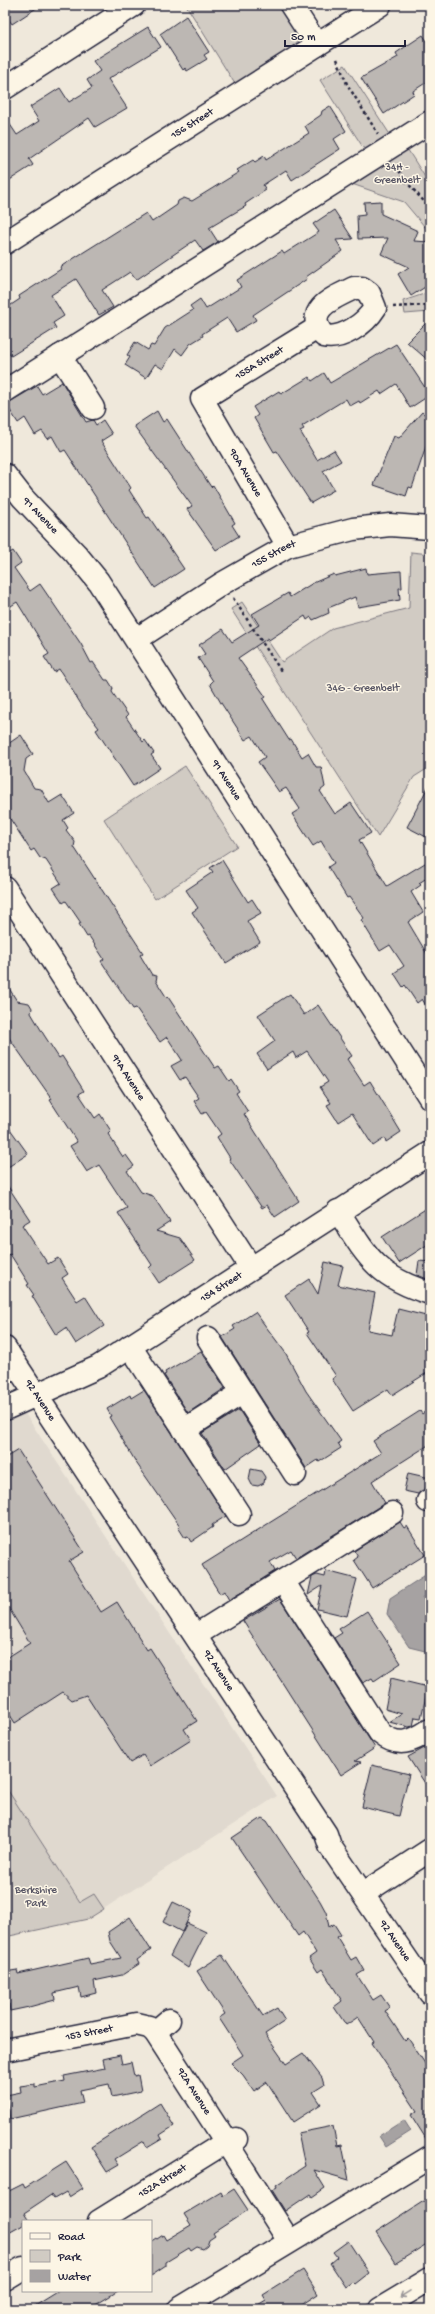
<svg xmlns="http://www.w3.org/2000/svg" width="435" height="2314" viewBox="0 0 435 2314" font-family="'Gochi Hand',sans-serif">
<rect width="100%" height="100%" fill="#efe8db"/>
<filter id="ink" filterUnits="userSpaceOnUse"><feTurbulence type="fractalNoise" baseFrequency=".025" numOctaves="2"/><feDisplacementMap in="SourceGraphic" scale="8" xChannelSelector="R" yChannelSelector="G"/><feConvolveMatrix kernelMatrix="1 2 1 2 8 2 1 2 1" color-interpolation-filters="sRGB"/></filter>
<g filter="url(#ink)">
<!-- built -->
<path fill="#e0d9cf" d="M24,1412L277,1796L88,1919L5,1792V1424Z"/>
<!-- green -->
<g fill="#d1cbc3" stroke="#7a767f">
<path d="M186,5H283C291,18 305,31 295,46L235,84Z"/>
<path d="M345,65L400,150L406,147L430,185V233L404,202L349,183L375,166L320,80Z"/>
<path d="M430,292V312L405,314L403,301Z"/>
<path d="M411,552L430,554V767L414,777L378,837L231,609L242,602L282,662L333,628L409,608Z"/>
<path d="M185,766L237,846L155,899L104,819Z"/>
<path d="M5,1786L80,1902L94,1894L104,1909L88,1919L5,1937Z"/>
</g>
<!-- water -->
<g fill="#a6a2a2" stroke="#716f79">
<path d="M430,1572V1591L422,1597L430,1610V1648L425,1651L409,1647L387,1614L390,1598Z"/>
<path d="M404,2120L411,2131L386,2147L379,2136Z"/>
</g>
<!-- building -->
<g fill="#bcb7b3" stroke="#22223b">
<path d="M5,5H41L12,24L5,14Z"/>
<path d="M186,16L209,52L204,55L207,59L187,71L185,68L183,70L160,34Z"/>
<path d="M148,27L161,47L108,79L127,108L95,127L89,118L29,159L33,165L5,183V117L17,135L39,121L30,107L60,88L69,102L92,88L87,80L100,71L93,61Z"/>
<path d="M423,35L430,46V80L413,91L414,94L384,114L361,78L398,57L396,53Z"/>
<path d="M330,106L346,131L334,139L340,149L292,180L286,170L263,185L266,190L245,204L246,206L209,228L218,242L203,251L195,240L136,280L130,272L102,290L113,307L99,315L76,279L51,295L64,316L53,323L56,328L11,356L5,347V309L20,299L19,296L61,269L60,267L146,213L152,222L177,205L178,201L184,198L192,201L239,172L237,170L253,160L255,162L264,156L266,160L309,133L305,126L321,115L322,111Z"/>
<path d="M381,201V214L418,231L414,241L430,242V284L411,296L398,274L409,267L381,254L388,238L358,239L357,216L365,215L364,202Z"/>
<path d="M334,210L353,239L336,240L343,251L306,277L307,279L253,315L256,320L236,332L227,318L202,334L203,336L190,344L182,355L175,349L163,369L155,364L146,378L125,365L130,357L127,355L135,342L148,350L151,345L154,346L165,328L193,310L190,306L200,299L206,309L241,287L237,280L282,251L284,254L319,232L313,224Z"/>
<path d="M430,319V362L407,342Z"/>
<path d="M396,344L430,395L410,408L396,384L381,394L379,391L360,403L359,401L350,406L346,399L302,426L304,429L300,431L317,460L334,450L341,461L323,471L334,490L311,503L277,451L274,452L254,418L258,415L253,407L279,391L281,394L309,377L312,381L324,373L330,383Z"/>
<path d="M62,382L86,422L93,420L96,425L103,420L112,434L101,441L131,488L129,490L147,518L149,517L184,569L155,588L65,450L61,452L52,436L48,439L42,431L35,435L25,418L18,423L6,404L37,386L42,394Z"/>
<path d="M157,411L163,422L167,419L211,487L213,485L235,523L232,525L239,536L216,550L187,509L192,506L134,426Z"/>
<path d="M422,412L430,419V435L412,488L409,487L406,496L374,485L394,436L399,438Z"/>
<path d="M13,551L21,563L14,568L30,591L40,584L81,644L91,663L93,662L105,680H108L113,688L112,692L128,715L126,717L143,742L145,740L154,753L151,755L160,768L133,786L96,730L99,728L84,709L59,669L54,672L44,657L49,654L17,602L5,610V553L6,555Z"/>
<path d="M366,568L367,574L401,571L402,588H399L400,600L358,607L355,597L328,608L329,613L313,620L311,617L307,620L305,616L269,640L268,638L238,658L266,697L263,699L289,740L291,739L302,757L308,753L316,767H321L325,787L320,791L335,814L351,803L371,833L359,840L387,886L430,860V876L419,883L421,885L411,892L423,912L408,922L430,959V1012L422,999L417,1003L405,985L403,987L394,973L404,966L390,945L380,951L361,920L364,918L349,897L347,898L328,867L334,863L321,841L313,846L292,814L300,809L286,788L279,792L268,776L258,762L265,757L252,736L245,740L221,703L210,684L213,681L198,658L205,654L199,645L223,629L232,642L259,625L252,614L288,593L290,597L313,583L334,574L335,576Z"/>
<path d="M21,735L33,754L26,759L24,771L34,788L41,789L49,803L62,795L74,813L63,820L68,828L66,830L75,842L74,847L143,953L140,955L152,975L157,976L156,981L167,998L168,997L215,1068L219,1066L229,1081L231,1079L239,1091L236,1093L248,1112L244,1114L299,1201L275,1217L267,1205L262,1208L229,1159L230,1158L217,1137L221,1134L206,1112L202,1114L194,1101L199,1098L185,1077L180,1080L171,1066L182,1060L167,1037L160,1042L136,1008L133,1009L101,961L104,959L89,936L87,937L79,924L81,923L66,901L63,903L53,888L61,883L46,860L40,858L34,849L31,851L5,811V746Z"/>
<path d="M430,783V839L407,827Z"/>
<path d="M222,860L248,902L252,899L261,913L247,921L260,942L226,963L192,912L198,908L186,890L213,872L210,868Z"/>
<path d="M5,982L17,1001L29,1003L32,1008L31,1013L44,1035L59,1058L62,1056L84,1091L79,1094L95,1118L100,1114L111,1131L108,1134L123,1157L126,1155L134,1166L127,1171L141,1192L153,1196L170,1222L156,1231L180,1238L195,1260L159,1283L149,1268L152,1265L118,1213L127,1208L99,1165L87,1172L70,1146L77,1142L50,1100L52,1099L5,1032Z"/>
<path d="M290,994L304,1015L318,1005L352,1056L347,1059L364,1085L370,1081L401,1132L386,1142L385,1138L373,1146L352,1113L338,1122L327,1105L331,1103L320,1087L328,1082L307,1051L296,1058L293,1052L267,1069L257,1054L275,1041L258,1015Z"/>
<path d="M5,1122L28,1154L5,1169Z"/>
<path d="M5,1182L30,1220L22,1225L48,1264L58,1258L68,1274L62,1278L77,1301L85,1296L104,1326L76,1344L66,1328L56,1335L32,1296L34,1295L27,1285L29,1284L10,1254L5,1257Z"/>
<path d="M430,1206V1243L399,1263L382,1237Z"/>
<path d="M419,1261L430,1262V1280L417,1275Z"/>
<path d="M325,1262L343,1266L338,1285L375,1293L368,1330L392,1335L398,1309L430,1317V1371L392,1395L388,1389L353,1411L332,1379L336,1376L307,1333L309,1332L285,1295L309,1279L318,1294Z"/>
<path d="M255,1312L285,1352L306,1391L341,1441L338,1443L341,1448L319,1462L318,1460L306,1468L222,1337L235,1329L233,1326Z"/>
<path d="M201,1351L225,1388L188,1413L164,1375L166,1374L165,1372Z"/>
<path d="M144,1390L226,1516L212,1525L213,1527L191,1542L188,1537L185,1538L178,1527L180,1526L137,1464L109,1417L111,1416L107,1409L130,1395L131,1398Z"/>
<path d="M430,1408V1444L372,1481L385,1503L296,1558L291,1550L270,1562L275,1571L229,1600L224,1591L220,1594L202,1565L381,1453L373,1441L420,1411L422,1414Z"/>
<path d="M239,1410L261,1444L225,1469L202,1433Z"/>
<path d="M18,1450L84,1552L69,1561L101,1612L117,1602L147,1650L150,1648L197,1721L184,1729L191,1740L150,1766L143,1755L130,1763L86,1695L72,1700L63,1692L15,1723L5,1707V1659L30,1643L5,1602V1458Z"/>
<path d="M251,1469L261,1471L265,1477L264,1483L258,1486L252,1485L249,1479Z"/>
<path d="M408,1473L430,1478V1488L418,1494L404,1491Z"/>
<path d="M400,1522L404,1528L407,1526L425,1555L372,1588L354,1560L358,1557L354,1551Z"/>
<path d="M326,1571L357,1579L347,1616L317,1609L322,1586L308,1595L312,1577L317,1575L325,1577Z"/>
<path d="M280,1599L375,1748L355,1761L361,1762L341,1775L243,1621Z"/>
<path d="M367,1611L401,1663L374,1681L372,1678L363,1683L334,1638L342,1633L339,1629Z"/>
<path d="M391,1678L428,1687L421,1718L415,1717L413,1726L409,1727L389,1722L402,1714L385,1709Z"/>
<path d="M430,1745V1791L408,1757Z"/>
<path d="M372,1765L409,1774L399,1816L362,1807Z"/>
<path d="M262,1818L267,1821L320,1901L326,1912L329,1927L334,1924L341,1935L337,1937L351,1960L356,1957L364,1971L357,1975L373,2000L381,1995L390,2008L385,2011L405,2041L408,2038L430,2071V2145L411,2115L417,2111L372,2043L374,2042L358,2017L346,2025L334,2007L342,2001L322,1969L318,1972L309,1958L316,1953L303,1932L298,1936L232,1838Z"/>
<path d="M173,1902L192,1911L182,1932L163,1922Z"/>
<path d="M130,1917L151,1950L137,1960L139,1964L122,1975L94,1981L96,1993L81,1997L79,1987L54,1993L55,2000L29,2007L10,2011L9,2004L5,2005V1972L17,1970L18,1974L88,1958L90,1964L121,1958L110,1941L108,1932Z"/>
<path d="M187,1923L206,1932L188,1968L170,1956Z"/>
<path d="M222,1955L263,2016L277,2008L285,2021L265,2034L286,2064L303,2053L322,2078L324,2085L313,2092L321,2104L293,2122L267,2082L254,2091L243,2075L231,2063L243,2055L219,2018L225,2014L197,1971Z"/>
<path d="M120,2055L122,2064L131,2062L134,2076L138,2075L141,2091L112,2097L109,2084L80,2090L83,2103L10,2119L6,2095L21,2092L20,2086L35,2084V2087L65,2081L64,2076L105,2068L103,2059Z"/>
<path d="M160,2103L174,2126L160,2135L162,2139L147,2148L144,2141L115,2159L119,2165L107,2172L91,2147Z"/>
<path d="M333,2126L337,2146L342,2145L349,2180L314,2170L325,2188L312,2197L310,2194L285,2211L272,2190L277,2187L276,2185L305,2166L298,2133Z"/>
<path d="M66,2162L83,2188L69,2197L66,2192L54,2199L51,2195L24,2213L29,2221H23V2225L5,2235V2193L23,2184L25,2188Z"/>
<path d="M234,2189L248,2210L213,2233L215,2236L209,2240L207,2246L203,2249L197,2247L191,2251L189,2248L166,2262V2266L151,2276V2243L163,2235L166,2240L191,2225L184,2214L221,2192L223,2196Z"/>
<path d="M430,2197V2242L396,2263L376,2232Z"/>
<path d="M348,2241L369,2273L355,2284L353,2282L346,2287L330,2263L337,2257L333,2252Z"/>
<path d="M303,2270L318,2294L295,2309H251L266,2300L263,2295Z"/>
<path d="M59,2291H118L89,2309H30Z"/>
</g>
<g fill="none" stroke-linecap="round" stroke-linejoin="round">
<defs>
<g id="minor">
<path d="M291,5L317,45"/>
<path d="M5,88L134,5"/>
<path d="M354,288H362L369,293L375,308C365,324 342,340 324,336C302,310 333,298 354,288Z"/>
<path d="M60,356L93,408"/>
<path d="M5,391L430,122"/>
<path id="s1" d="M5,475L23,498L76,554L98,581L430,1098"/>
<path id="s2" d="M288,546L202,399L317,328"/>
<path id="s3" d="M137,639L223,583L288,546L353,529L390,525L430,528"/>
<path id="s4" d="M5,888L251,1268"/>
<path d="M338,1211C366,1255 377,1278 430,1293"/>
<path d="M208,1338L295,1474"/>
<path d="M130,1346L239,1514"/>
<path id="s5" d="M5,1348L326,1834L330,1846L430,1993"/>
<path id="s6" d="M5,1409L98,1367L430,1153"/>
<path d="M184,1430L243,1392"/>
<path d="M428,1501L430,1500"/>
<path d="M283,1581L380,1733C398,1748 412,1742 430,1730"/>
<path d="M196,1635L392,1513"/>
<path d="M364,1893L430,1850"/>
<path id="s7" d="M155,2032L226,2142L236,2139"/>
<path id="s8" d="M5,2050L136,2024L149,2027L155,2032L169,2020"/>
<path id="s9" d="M99,2221L226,2142L289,2241"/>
<path d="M5,2279L23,2268"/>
<path d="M179,2309L430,2157"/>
</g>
<g id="major">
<path id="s10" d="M5,243L380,5"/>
<path d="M380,2309L430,2279"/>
</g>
</defs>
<!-- minor casing -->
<use href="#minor" stroke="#22223b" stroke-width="25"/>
<!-- major casing -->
<use href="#major" stroke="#22223b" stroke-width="25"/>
<!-- path -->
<g stroke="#22223b" stroke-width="2.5" stroke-dasharray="3 3" stroke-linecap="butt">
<path d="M337,59L347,84L378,134"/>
<path d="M397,165L402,177L430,208"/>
<path d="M393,307L430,305"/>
<path d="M233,598L281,671"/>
</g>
<!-- minor -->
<use href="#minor" stroke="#fcf5e5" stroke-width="22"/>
<!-- major -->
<use href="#major" stroke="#fcf5e5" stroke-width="22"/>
</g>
<!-- one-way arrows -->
<defs><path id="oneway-shaft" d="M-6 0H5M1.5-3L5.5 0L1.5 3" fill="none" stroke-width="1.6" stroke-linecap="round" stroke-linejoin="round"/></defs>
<use stroke="#9a9698" href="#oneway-shaft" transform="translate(405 2294) rotate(148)"/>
</g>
<g text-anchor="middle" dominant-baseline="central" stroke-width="3" stroke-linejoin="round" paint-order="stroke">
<!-- street labels -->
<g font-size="11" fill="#22223b" stroke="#fcf5e5">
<text stroke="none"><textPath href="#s10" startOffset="222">156 Street</textPath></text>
<text stroke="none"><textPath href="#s2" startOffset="238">155A Street</textPath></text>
<text transform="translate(245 473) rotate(59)">90A Avenue</text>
<text stroke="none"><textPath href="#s1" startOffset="54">91 Avenue</textPath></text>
<text stroke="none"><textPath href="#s3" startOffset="161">155 Street</textPath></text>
<text stroke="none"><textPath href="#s1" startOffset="378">91 Avenue</textPath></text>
<text stroke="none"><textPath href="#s4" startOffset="226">91A Avenue</textPath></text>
<text stroke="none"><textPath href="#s6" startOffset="249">154 Street</textPath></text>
<text stroke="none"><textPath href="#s5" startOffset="63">92 Avenue</textPath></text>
<text stroke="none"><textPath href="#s5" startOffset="387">92 Avenue</textPath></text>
<text stroke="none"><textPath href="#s5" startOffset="710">92 Avenue</textPath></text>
<text stroke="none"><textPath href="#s8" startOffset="86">153 Street</textPath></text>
<text stroke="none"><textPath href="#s7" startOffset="71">92A Avenue</textPath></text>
<text stroke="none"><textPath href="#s9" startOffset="75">152A Street</textPath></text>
</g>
<!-- park labels -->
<g font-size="11" fill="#575564" stroke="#fcf5e5">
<text x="397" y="168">34H -<tspan x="397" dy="13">Greenbelt</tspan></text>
<text x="363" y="689">34G - Greenbelt</text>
<text x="36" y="1891">Berkshire<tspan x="36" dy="13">Park</tspan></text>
</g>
</g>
<!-- margin -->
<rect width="435" height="2314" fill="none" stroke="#fcf5e5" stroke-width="20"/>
<rect x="10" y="10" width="415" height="2294" fill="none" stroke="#22223b" stroke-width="1.5" filter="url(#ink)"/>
<!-- legend -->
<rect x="22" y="2220" width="130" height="72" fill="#fcf5e5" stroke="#a5a1a1"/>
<rect x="30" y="2233" width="20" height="6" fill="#fcf5e5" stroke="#a5a1a1"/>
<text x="58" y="2240" font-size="12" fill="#22223b">Road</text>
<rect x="30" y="2250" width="20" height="12" fill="#d1cbc3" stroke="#a5a1a1"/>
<text x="58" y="2260" font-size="12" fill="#22223b">Park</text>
<rect x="30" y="2270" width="20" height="12" fill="#a6a2a2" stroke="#a5a1a1"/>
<text x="58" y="2280" font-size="12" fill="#22223b">Water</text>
<!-- scale -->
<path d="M285 40v6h120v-6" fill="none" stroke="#22223b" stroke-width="2"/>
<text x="291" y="40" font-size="12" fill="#22223b" stroke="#fcf5e5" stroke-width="3" paint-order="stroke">50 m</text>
</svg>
